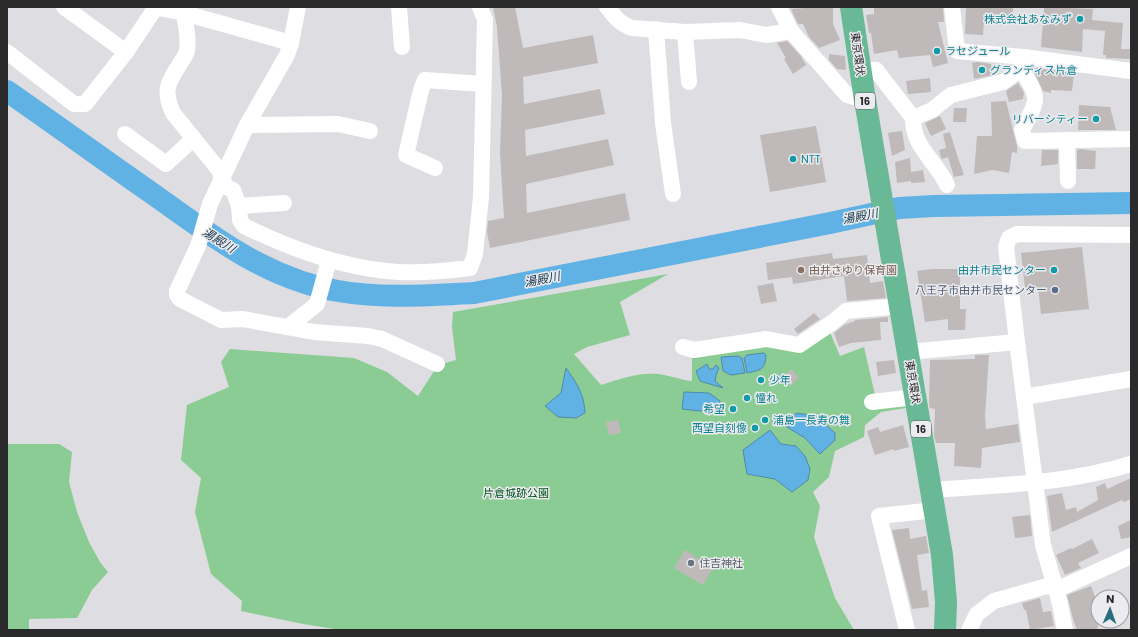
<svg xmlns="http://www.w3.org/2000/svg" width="1138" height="637" viewBox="0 0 1138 637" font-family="Poppins,'Noto Sans JP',sans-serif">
<rect width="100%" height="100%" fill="#dedde1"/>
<!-- green -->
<g fill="#8acc93">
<path d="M668,274L620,302L630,335L587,347L574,354L601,385C620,379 638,372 658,374C669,375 680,380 692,381V355L768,343L795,349L829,330L840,356L864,347L875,395L902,391L906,408L881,412L865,425L864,437L835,451L829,477L813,492L820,506L814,537L835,598L854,630H341L303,624L241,611L242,601L211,574L195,512L201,478L181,460L187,405L229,387L221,362L230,349L354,358L387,372L418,396L438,365L456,360L452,327L453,312Z"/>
<path d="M7,444H59L72,452L69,482L77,512L89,542L100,562L108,572L92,590L77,618L29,619V630H7Z"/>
</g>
<!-- water -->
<g fill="#60b2e5" stroke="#5089ad">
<path d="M764,353L766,355C765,370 761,370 747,373L744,358L747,355Z"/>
<path d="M738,356L742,358L745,373L731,375L723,371L721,357Z"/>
<path d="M707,364L709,369H713L716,365L719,368L716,375L715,381L723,388L700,381L696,371Z"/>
<path d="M566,368C577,384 584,393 585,413L576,418L558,417L545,406L561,393Z"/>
<path d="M684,392L709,393L720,401L718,413L682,409Z"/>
<path d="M797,413L816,416L835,433V440L820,454L805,438L782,424Z"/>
<path d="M770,430L781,444L796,446L805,456L810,469L808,480L792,492L775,479L747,474L743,450Z"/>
</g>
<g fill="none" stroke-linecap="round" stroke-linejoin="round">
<!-- river -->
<path stroke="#60b2e5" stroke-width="22" d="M7,91C56,125 104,160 153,194C210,235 267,279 338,291C383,299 429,295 474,293L830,223L899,208L934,206L1131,203"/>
</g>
<!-- building -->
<g fill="#bfbab9">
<path d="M493,7H515L523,48L593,35L598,63L523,77L524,104L600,89L605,114L525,130L526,156L608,139L614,165L526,184L527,213L625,193L630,220L490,248L487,232L488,221L504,218L500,153L502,95L497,27Z"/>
<path d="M819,7H833V24L840,40L819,48L809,37L803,24H798L791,9Z"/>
<path d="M874,7H943L944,22H938L948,63L933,67L930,55L899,58L897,50L874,54L871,33H869L866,15L874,14Z"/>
<path d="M966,7H1013L1012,24L984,21L983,35L965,34Z"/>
<path d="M1044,7L1093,9L1092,20L1123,23L1121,49H1131V59L1106,58V55H1103L1105,31L1083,29L1082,52L1041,47Z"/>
<path d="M787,41L801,56L806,65L793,74L784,59L786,58L777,43Z"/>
<path d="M829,54L845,56L846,70L837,69L829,60Z"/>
<path d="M977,62L991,64L992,75L974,79L972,63Z"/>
<path d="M1036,68L1074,73L1072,91L1051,90V93L1043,91L1035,74Z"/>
<path d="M930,78L931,92L908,94L906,81Z"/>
<path d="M1018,83L1024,93L1023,99L1009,102L1006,91Z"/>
<path d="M1006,101L1017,146V153L1012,152L1009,173L992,170L974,174L977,136H992L991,102Z"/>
<path d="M1079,105L1110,107L1116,130H1078Z"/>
<path d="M954,108H967L966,122H953Z"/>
<path d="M940,116L946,129L931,136L925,123Z"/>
<path d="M816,126L826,182L770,192L760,135Z"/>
<path d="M902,131L905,150L892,156L888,133Z"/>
<path d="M950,132L957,155L964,175L954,177L948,157L942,159L941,158L939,150L946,148L943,134Z"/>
<path d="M1080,149L1096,151L1095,169H1077V150Z"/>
<path d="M1042,150H1058V164L1041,166Z"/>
<path d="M910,158L911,172L923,170L925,182L911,183V181L897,183L895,162Z"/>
<path d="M1082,247L1089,309L1041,314L1038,287L1025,288L1021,253Z"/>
<path d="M832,253L833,259L867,255L870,283L883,281L886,298L847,301L844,276L793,284L792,277L768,280L766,263Z"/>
<path d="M932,269H960V309H966L965,330H948V319L925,322L917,271Z"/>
<path d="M773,283L777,301L761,304L757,286Z"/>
<path d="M814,313L820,319L798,334L794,329Z"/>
<path d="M888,317V322H880L881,340L851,343L839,347L834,333L844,325L855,321V320Z"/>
<path d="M975,355H989L985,416L986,429L1018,424L1020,442L982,448L981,468L954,466L955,443H936L934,435L935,409L930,408L929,405L930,360L975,359Z"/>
<path d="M894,360L896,373L878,376L876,362Z"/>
<path d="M791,369L799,378L790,386L782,378Z"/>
<path d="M618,420L621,433L609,435L606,422Z"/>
<path d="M903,425L909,447L894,451V449L875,455L867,431L878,427L880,432Z"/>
<path d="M1131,478V499L1124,502L1122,500L1052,532L1047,496L1062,493L1066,510L1076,507L1077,512L1098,500L1096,487L1105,483L1107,489Z"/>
<path d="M1030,515L1032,536L1015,538L1012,517Z"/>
<path d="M1131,520V537L1121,539L1118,526Z"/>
<path d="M909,528L910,539L926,536L929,553L917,555L922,591L927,590L929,607L912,609L892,530Z"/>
<path d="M1092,539L1099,553L1078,563L1081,568L1065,575L1056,555L1071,548L1072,549Z"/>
<path d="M685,550L713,568L703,585L674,568Z"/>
<path d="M1091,586L1098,605V628L1093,630H1077L1073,619L1067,595Z"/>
<path d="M1040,598L1043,612L1051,611L1054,626L1030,630L1026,610H1024L1022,603Z"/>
</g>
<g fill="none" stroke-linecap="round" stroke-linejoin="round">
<!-- minor -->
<g stroke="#fff" stroke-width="16">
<path d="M64,7L126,52"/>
<path d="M154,7L184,13C186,25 189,39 187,51C185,57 181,62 178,67C166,85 164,93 173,113L219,170L226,187L233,190L239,206L240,220L244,226C293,250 345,269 399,272C423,273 446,271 470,268L475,254L481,197L485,20L480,7"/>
<path d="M298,7L291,43L287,55L247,125L210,204L198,246L177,291V295L180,299L221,320L243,319L314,332L368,336L382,339L437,364"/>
<path d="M399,7L402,47"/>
<path d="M607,7C615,17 620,24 632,28L685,32L740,30L766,35L791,31"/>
<path d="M779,7L791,31L847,95L865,100"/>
<path d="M952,7L957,51L1023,57L1021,69C1040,99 1039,98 1022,130L1025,141L1131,139"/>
<path d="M184,13L291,43"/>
<path d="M656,29L663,123L673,194"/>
<path d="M685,32L689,82"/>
<path d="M7,52L74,104H85L126,52L156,7"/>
<path d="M1023,57L1131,71"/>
<path d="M860,70H876L913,118C912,146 936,161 947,185"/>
<path d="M913,118L932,110L951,95L1003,82L1021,69"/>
<path d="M247,125L338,124L370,131"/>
<path d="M125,134L166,164L193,139"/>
<path d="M1067,140L1068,181"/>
<path d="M435,168L406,155L421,90L425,80L483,84"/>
<path d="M239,206L284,203"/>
<path d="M288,327L317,304L329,260"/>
<path d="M1017,342L1043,545L1060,604L1065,630"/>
<path d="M683,347L694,350L766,339L799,345L833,322L846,311L900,306"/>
<path d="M908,352L1017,342L1006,247L1009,238L1017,234L1131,235"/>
<path d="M1024,397L1131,379"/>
<path d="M872,402L915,397"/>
<path d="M931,490C999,485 1066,484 1131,464"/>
<path d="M1056,590L1131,556"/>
<path d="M907,630L879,516L935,510"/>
<path d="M969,630L977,614L994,601L1054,584"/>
</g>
<!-- highway -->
<path stroke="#69b996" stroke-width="22" d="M851,7L865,100L942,555L946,602L945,630"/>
</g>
<!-- markers -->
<g fill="#0f9aa8" stroke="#ecebef" stroke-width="1.5">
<circle cx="1080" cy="19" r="4"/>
<circle cx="937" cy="51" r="4"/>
<circle cx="982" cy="70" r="4"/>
<circle cx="1096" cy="119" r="4"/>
<circle cx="793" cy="159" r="4"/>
<circle cx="1054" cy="270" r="4"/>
<circle cx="761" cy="380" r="4"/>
<circle cx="747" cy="398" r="4"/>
<circle cx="733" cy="409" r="4"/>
<circle cx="765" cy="420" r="4"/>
<circle cx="755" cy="428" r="4"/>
</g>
<circle fill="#8d6e63" stroke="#ecebef" stroke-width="1.5" cx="801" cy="270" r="4"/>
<circle fill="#5c6f8a" stroke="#ecebef" stroke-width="1.5" cx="1055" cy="290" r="4"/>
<circle fill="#6b7280" stroke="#ecebef" stroke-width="1.5" cx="691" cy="563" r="4"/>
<g text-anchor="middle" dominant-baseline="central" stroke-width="3" stroke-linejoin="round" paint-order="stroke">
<!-- shield labels -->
<g fill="#ecebef" stroke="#646466" stroke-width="1">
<rect x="855" y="93" width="20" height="16" rx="3"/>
<rect x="911" y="421" width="20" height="16" rx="3"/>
</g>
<g font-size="10" font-weight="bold" fill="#2a2a2b">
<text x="865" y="101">16</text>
<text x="921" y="429">16</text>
</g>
<!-- culture labels -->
<g font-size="11" fill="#0d838f" stroke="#ecebef" text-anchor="start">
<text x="1072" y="19" text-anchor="end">株式会社あなみず</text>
<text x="945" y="51">ラセジュール</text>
<text x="990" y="70">グランディス片倉</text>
<text x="1088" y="119" text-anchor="end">リバーシティー</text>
<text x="801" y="159">NTT</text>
<text x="1046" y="270" text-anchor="end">由井市民センター</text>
<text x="769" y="380">少年</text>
<text x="755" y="398">憧れ</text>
<text x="725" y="409" text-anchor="end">希望</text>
<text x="773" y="420">浦島一長寿の舞</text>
<text x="747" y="428" text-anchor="end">西望自刻像</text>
</g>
<!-- street labels -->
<g font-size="11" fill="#2a2a2b" stroke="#ecebef">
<text transform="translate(858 54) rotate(82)">東京環状</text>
<text transform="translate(913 382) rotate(81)">東京環状</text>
</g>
<!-- education labels -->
<g font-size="11" fill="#785e54" stroke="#ecebef" text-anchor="start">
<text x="809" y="270">由井さゆり保育園</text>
</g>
<!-- service labels -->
<g font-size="11" fill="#4e5e75" stroke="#ecebef" text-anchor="end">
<text x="1047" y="290">八王子市由井市民センター</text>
</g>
<!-- park labels -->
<g font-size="11" fill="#00531d" stroke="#ecebef">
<text x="516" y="493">片倉城跡公園</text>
</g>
<!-- worship labels -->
<g font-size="11" fill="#5b616d" stroke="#ecebef" text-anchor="start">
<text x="699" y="563">住吉神社</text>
</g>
<!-- water labels -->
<g font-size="12" font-style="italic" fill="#13374c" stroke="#ecebef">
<text transform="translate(860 216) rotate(-11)">湯殿川</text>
<text transform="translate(219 240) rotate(32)">湯殿川</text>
<text transform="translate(542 279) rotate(-11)">湯殿川</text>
</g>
</g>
<!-- border -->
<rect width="1138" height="637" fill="none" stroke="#2a2a2b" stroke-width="16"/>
<!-- north arrow -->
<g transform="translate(1110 609) rotate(2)"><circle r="19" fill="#ecebef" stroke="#9e9ea1"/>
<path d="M0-3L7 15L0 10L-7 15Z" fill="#286e7c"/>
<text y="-6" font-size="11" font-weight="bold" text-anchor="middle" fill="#2a2a2b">N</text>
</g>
</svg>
